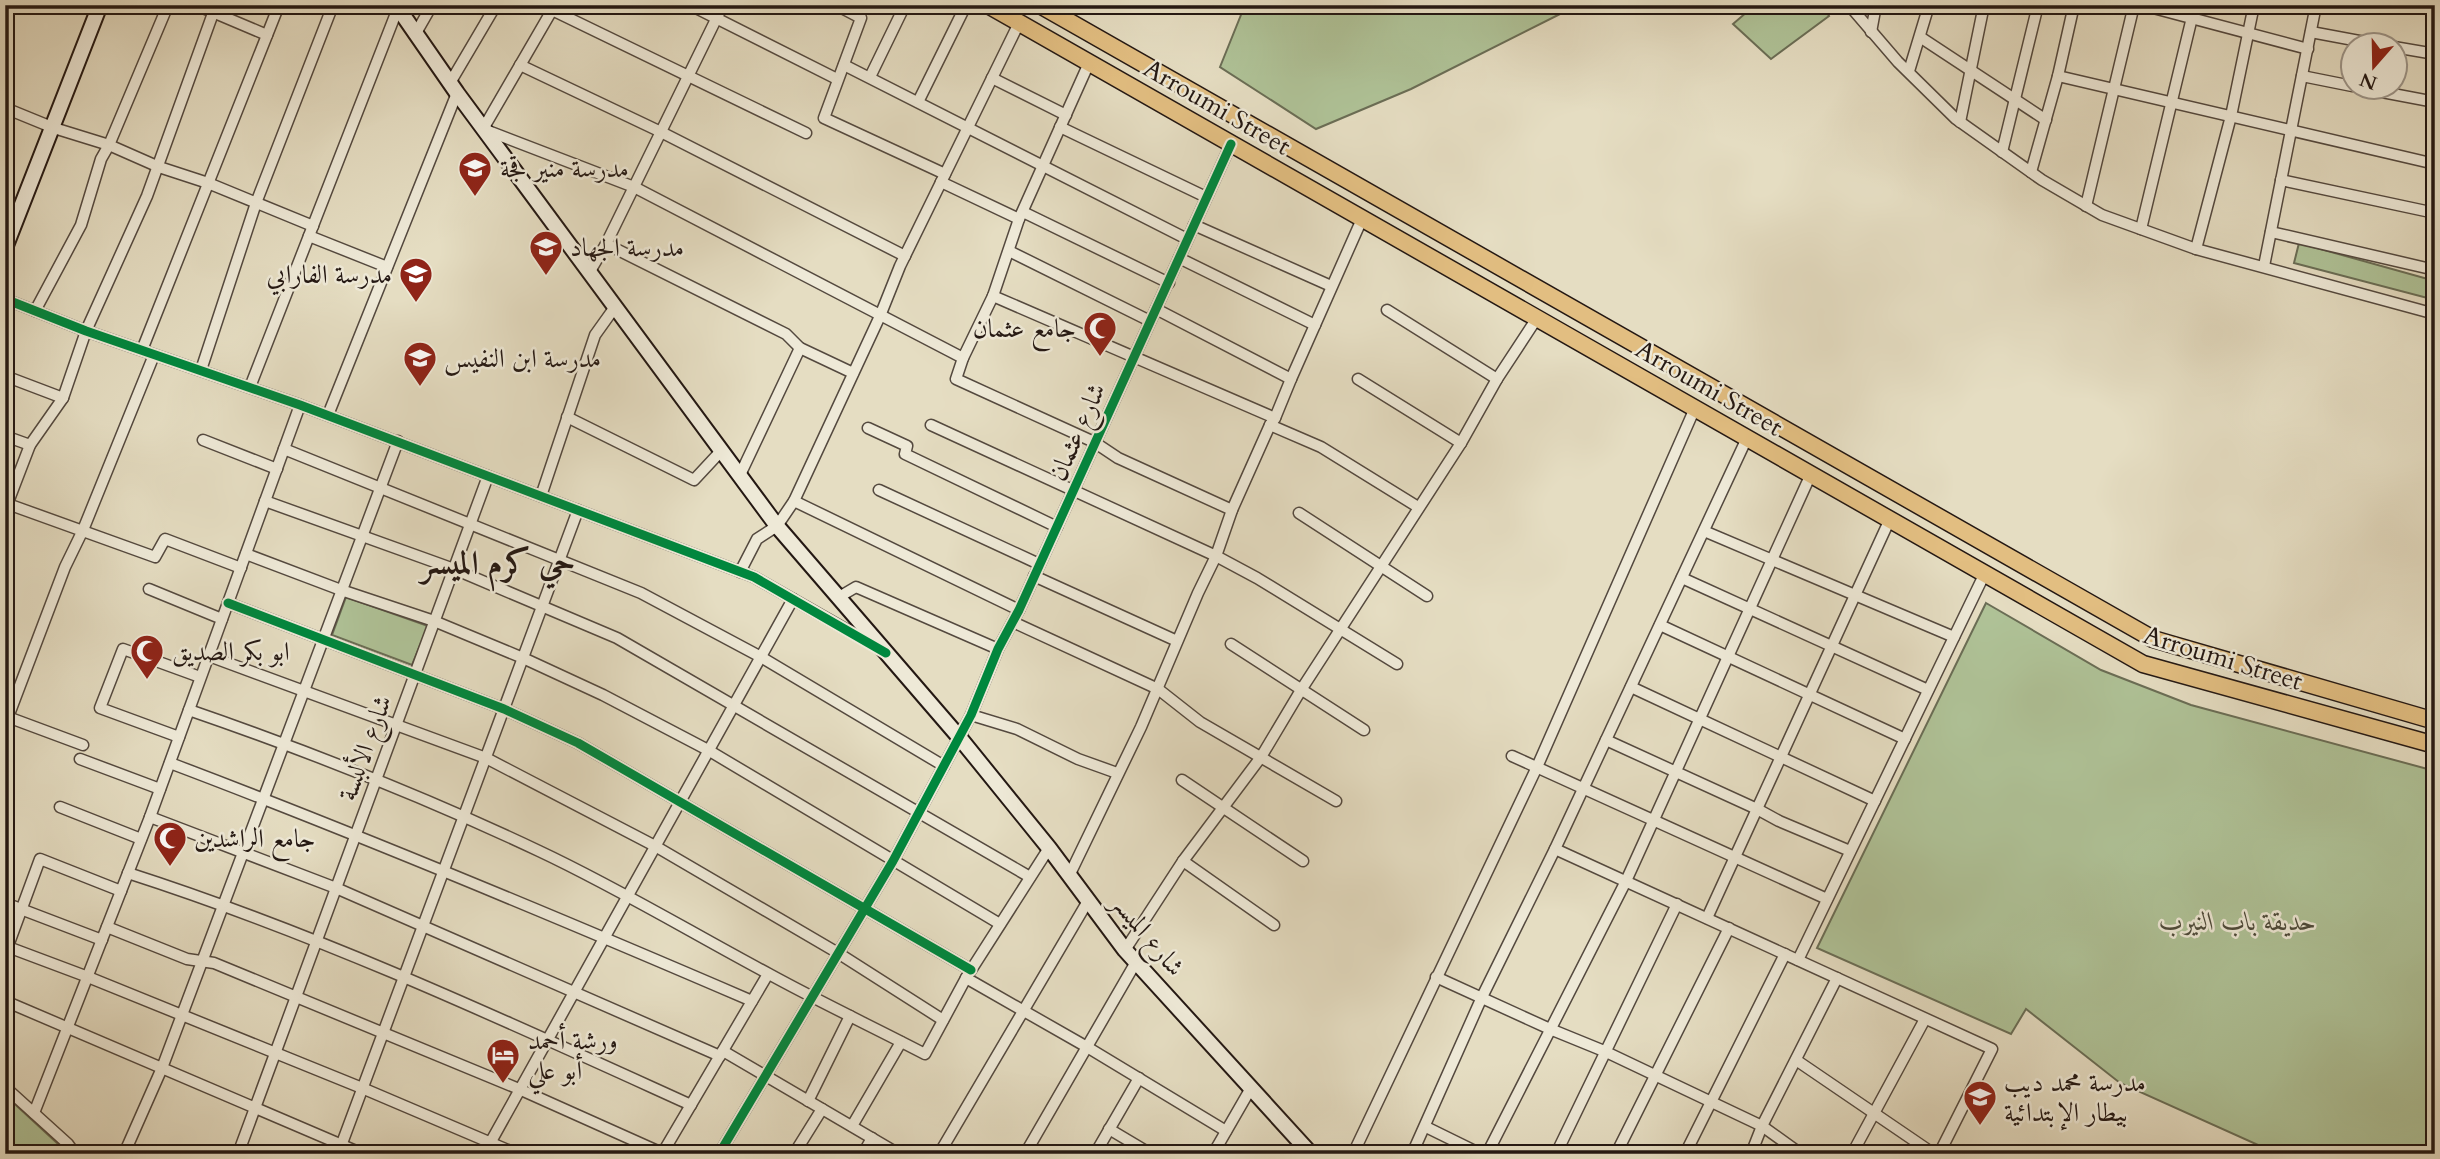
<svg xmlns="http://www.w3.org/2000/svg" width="2440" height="1159" viewBox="0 0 2440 1159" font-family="Cardo,Amiri,serif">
<rect width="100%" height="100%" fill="#e5ddc2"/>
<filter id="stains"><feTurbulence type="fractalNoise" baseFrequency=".00286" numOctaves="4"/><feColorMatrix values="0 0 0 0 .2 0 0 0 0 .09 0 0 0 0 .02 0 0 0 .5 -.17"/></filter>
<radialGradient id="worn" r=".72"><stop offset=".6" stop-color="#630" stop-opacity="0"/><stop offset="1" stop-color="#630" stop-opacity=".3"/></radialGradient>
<!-- green -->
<g fill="#afc297" stroke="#6a6d55" stroke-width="2">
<path d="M1245,5H1578L1411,89L1316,129L1220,67Z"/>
<path d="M1755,5H1822L1829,16L1771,59L1733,24Z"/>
<path d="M2299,243L2435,281V300L2294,263Z"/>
<path d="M346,597L428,626L412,665L332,635Z"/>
<path d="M1986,603L2101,670L2191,705L2435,771V1154H2278L2120,1083L2026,1009L2011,1034L1817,948Z"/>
<path d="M5,1095L57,1143L65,1154H5Z"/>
</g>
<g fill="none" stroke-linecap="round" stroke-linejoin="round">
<defs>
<g id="minor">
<path d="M196,5L267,35"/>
<path d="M555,5L483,129L634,187L963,358"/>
<path d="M690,5L837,79"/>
<path d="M836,5L861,18L824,118L945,174"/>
<path d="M1849,5L1898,62L1956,119L2042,180L2102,215L2196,249L2435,314"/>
<path d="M2142,5L2308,49"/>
<path d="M552,10L806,133"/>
<path d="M1871,32L1876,5"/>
<path d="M2311,32L2386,46"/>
<path d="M416,33L432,5"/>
<path d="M1920,37L2046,120"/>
<path d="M2394,47L2435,54"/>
<path d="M1089,63L1019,219L993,296L963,358L956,379L1094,442L1118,458L1232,510"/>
<path d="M520,65L661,132L905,256"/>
<path d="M844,65L1187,239"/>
<path d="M1909,71L1929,5"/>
<path d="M2058,76L2435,164"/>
<path d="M2302,76L2352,86"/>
<path d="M870,77L905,5"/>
<path d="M992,78L1066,115"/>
<path d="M450,83L496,5"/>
<path d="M2361,88L2435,102"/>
<path d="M918,102L966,5"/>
<path d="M5,108L54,128L109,145L159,167L208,183L313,226"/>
<path d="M1960,122L1984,5"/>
<path d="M1060,127L1206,197"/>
<path d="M2002,152L2038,5"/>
<path d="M2031,172L2058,76L2074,5"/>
<path d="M2281,180L2435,213"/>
<path d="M941,182L1019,219"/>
<path d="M2086,206L2134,5"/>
<path d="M1023,212L1169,283"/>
<path d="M1194,225L1331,286"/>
<path d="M2141,229L2195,5"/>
<path d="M2271,232L2435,270"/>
<path d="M309,236L387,267"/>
<path d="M606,244L786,334L800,348L853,373"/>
<path d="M2196,249L2231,116L2254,5"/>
<path d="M1009,251L1150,321"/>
<path d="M1179,258L1315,325"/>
<path d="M2264,266L2316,5"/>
<path d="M589,273L606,244L723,5"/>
<path d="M993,296L1275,418"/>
<path d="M5,299L86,331L300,405L754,577L877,647"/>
<path d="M1156,309L1291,379"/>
<path d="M1387,310L1497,379"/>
<path d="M35,311L81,225L101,159L109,145L168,5"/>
<path d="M142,350L279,5"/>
<path d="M201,370L256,203L333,5"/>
<path d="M5,376L63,398"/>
<path d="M1358,379L1461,443"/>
<path d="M250,387L398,8"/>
<path d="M328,415L457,93"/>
<path d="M567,417L694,480L721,451"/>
<path d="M931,425L1216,556L1257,578L1397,664"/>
<path d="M1270,425L1321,447L1418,507"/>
<path d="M868,428L907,446L905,454L1057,527"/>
<path d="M5,436L30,445"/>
<path d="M203,440L277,469"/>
<path d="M284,449L641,593L761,657L944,766"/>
<path d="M740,475L800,348"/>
<path d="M879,490L1039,564"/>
<path d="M541,496L595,335L615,307"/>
<path d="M265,501L454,569L617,638L1030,877"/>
<path d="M794,501L1019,610"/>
<path d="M5,503L155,557L165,539L241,568"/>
<path d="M5,510L30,445L63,398L86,331L147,196L216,5"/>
<path d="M1299,513L1427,596"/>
<path d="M1704,531L1954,637"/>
<path d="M246,554L341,590L434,621L523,658L603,695L708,750L1000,924"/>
<path d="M740,572L757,539L777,526L794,501L880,316L900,266L1019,23"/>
<path d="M1034,576L1177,641"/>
<path d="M1682,578L1928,690"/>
<path d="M149,589L222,619"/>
<path d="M839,597L856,587L998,649"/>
<path d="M228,603L504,709L578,743L971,970"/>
<path d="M1013,622L1158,689L1200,722L1336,801"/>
<path d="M1660,625L1905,739"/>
<path d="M1231,644L1364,730"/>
<path d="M209,656L486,758L655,846L838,953L943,1020"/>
<path d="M1631,687L1875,801"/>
<path d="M189,710C308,751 425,797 539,851C618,888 692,933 769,974C820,1002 873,1027 925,1054L966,978L1049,848"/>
<path d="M971,715L1017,729L1078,759L1117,773"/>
<path d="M5,716L83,745"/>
<path d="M5,725L65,567L83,530L154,355"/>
<path d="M179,737L100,708L123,649L200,677"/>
<path d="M1606,740L1757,809L1779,821L1850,851"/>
<path d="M1512,756L1827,899"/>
<path d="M80,759L160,789"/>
<path d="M170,763C366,837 559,918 752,1001"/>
<path d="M1182,780L1303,861"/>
<path d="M60,807L141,839"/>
<path d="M150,817L336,888L720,1056"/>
<path d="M1555,849L1992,1049L1939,1154"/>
<path d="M1183,861L1274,925"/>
<path d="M128,873C321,935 506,1021 691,1105"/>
<path d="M1069,876L1141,727L1198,593L1216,556L1232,510L1270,425L1275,418L1291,379L1362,219"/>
<path d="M5,903L102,940"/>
<path d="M1707,918L1890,519"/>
<path d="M107,927L187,959L214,963L519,1089L662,1153"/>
<path d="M8,947L88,977L362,1088L517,1154"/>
<path d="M1125,950L1183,861L1261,757L1301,690L1461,443L1497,379L1537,318"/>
<path d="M5,954L40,859L121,891"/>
<path d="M1798,960L1985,573"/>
<path d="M1436,977L1550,1029L1604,1051L1762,1126L1801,1154"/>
<path d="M966,978L1087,1047L1226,1131"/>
<path d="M5,1001L363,1154"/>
<path d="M723,1051L899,1154"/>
<path d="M1796,1060L1934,1154"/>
<path d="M5,1087L68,1144L75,1154"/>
<path d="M808,1101L850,1016"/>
<path d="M34,1113L150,817L300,405"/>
<path d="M852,1126L901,1042"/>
<path d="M1426,1127L1481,1154"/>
<path d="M1109,1129L1151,1154"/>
<path d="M124,1154L162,1068L398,441"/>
<path d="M238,1154L488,476"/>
<path d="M338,1154L578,510"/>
<path d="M484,1154L793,599"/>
<path d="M662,1154L768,974"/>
<path d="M719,1154L893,861L971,715L998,649L1019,610L1231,144"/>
<path d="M794,1154L822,1109"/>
<path d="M863,1154L872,1138"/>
<path d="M939,1154L1088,901"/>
<path d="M1025,1154L1136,962"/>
<path d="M1095,1154L1139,1078"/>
<path d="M1213,1154L1251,1088"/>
<path d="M1353,1154L1537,767L1695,408"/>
<path d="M1412,1154L1482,997L1555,849L1747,438"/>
<path d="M1487,1154L1626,881L1811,474"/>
<path d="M1556,1154L1677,904"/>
<path d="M1616,1154L1729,928"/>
<path d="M1685,1154L1785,954"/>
<path d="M1751,1154L1762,1126L1837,978"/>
<path d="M1852,1154L1925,1019"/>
</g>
<g id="secondary">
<path d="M396,5L457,93L777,526L959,737L1049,848L1125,950L1311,1154"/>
<path d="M5,248L100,5"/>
</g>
<g id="primary">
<path d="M988,5L2143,664L2435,745"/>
<path d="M1040,5L2153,639L2435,721"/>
</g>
</defs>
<!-- minor casing -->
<use href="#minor" stroke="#54493f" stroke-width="13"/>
<!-- secondary casing -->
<use href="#secondary" stroke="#241813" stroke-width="18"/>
<!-- primary casing -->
<use href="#primary" stroke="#241813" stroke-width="19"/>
<!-- minor -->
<use href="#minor" stroke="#eee9d7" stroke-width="10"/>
<!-- secondary -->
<use href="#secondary" stroke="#eee9d7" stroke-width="14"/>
<!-- primary -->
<use href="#primary" stroke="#e2be81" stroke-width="16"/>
<defs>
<g id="cycleway">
<path d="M5,299L86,331L300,405L754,577L886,653"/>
<path d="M228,603L504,709L578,743L971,970"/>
<path d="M719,1154L893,861L971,715L998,649L1019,610L1231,144"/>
</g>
</defs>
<!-- cycleway casing -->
<use href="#cycleway" stroke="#eee9d7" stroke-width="13"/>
<!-- cycleway -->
<use href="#cycleway" stroke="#00873e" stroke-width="9"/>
</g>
<!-- icons -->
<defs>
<symbol id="school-pin" viewBox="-11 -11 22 30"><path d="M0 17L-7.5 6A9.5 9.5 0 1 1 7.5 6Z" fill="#8f2418" stroke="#eee9d7"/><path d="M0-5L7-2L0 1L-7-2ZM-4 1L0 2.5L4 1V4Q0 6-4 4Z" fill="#fff"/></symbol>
<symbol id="mosque-pin" viewBox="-11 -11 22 30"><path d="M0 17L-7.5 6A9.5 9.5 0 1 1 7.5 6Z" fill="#8f2418" stroke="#eee9d7"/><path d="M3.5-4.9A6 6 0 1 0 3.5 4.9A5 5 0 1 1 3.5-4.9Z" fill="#fff"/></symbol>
<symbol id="hotel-pin" viewBox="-11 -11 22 30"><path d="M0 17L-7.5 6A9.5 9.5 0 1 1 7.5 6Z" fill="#8f2418" stroke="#eee9d7"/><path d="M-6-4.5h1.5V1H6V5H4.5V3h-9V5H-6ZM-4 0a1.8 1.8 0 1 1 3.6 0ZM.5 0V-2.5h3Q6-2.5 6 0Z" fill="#fff"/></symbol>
</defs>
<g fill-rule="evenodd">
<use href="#school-pin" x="456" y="149" width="38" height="52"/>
<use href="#school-pin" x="527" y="228" width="38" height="52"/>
<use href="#school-pin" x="397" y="255" width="38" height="52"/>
<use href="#mosque-pin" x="1081" y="309" width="38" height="52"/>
<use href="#school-pin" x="401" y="339" width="38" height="52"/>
<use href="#mosque-pin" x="128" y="632" width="38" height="52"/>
<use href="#mosque-pin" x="151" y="819" width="38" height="52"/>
<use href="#hotel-pin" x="484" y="1036" width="38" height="52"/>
<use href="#school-pin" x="1961" y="1078" width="38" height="52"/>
</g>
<g text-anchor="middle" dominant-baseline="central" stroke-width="5" stroke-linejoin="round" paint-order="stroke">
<!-- street labels -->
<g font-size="26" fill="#241813" stroke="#eee9d7">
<text transform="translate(1217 107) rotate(30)">Arroumi Street</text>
<text transform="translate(1709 388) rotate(30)">Arroumi Street</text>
<text transform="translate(1077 432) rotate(-66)">شارع عثمان</text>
<text transform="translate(2223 658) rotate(17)">Arroumi Street</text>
<text transform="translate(365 748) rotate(-70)">شارع الألبسة</text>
<text transform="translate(1148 935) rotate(50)">شارع الميسر</text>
</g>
<!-- poi labels -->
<g font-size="26" fill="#241813" stroke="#eee9d7" text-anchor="start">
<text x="500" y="168">مدرسة منير قجة</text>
<text x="570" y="247">مدرسة الجهاد</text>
<text x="392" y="274" text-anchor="end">مدرسة الفارابي</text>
<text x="1076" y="328" text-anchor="end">جامع عثمان</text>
<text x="444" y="358">مدرسة ابن النفيس</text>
<text x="172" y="651">ابو بكر الصديق</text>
<text x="194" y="838">جامع الراشدين</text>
<text x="528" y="1040">ورشة أحمد<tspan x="528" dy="30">أبو علي</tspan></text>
<text x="2004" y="1082">مدرسة محمد ديب<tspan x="2004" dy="30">بيطار الإبتدائية</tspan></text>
</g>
<!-- park labels -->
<g font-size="26" font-style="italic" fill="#4e4b3b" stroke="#eee9d7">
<text x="2238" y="921">حديقة باب النيرب</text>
</g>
<!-- district labels -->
<g font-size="33" font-weight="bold" fill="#241813" stroke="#eee9d7">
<text x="498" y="563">حي كرم الميسر</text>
</g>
</g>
<!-- margin -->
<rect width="2440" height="1159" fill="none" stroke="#e5ddc2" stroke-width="28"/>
<rect x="7" y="7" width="2426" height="1145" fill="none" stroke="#241813" stroke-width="3.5"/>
<rect x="14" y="14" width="2412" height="1131" fill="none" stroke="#241813" stroke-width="2"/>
<!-- north arrow -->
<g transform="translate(2374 66) rotate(200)"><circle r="33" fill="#eee9d7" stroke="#9d9589" stroke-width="2"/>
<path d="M0-5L12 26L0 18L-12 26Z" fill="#8f2418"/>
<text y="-10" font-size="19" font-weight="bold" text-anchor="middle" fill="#241813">N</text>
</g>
<rect width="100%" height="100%" filter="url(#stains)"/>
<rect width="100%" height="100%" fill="url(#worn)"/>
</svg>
